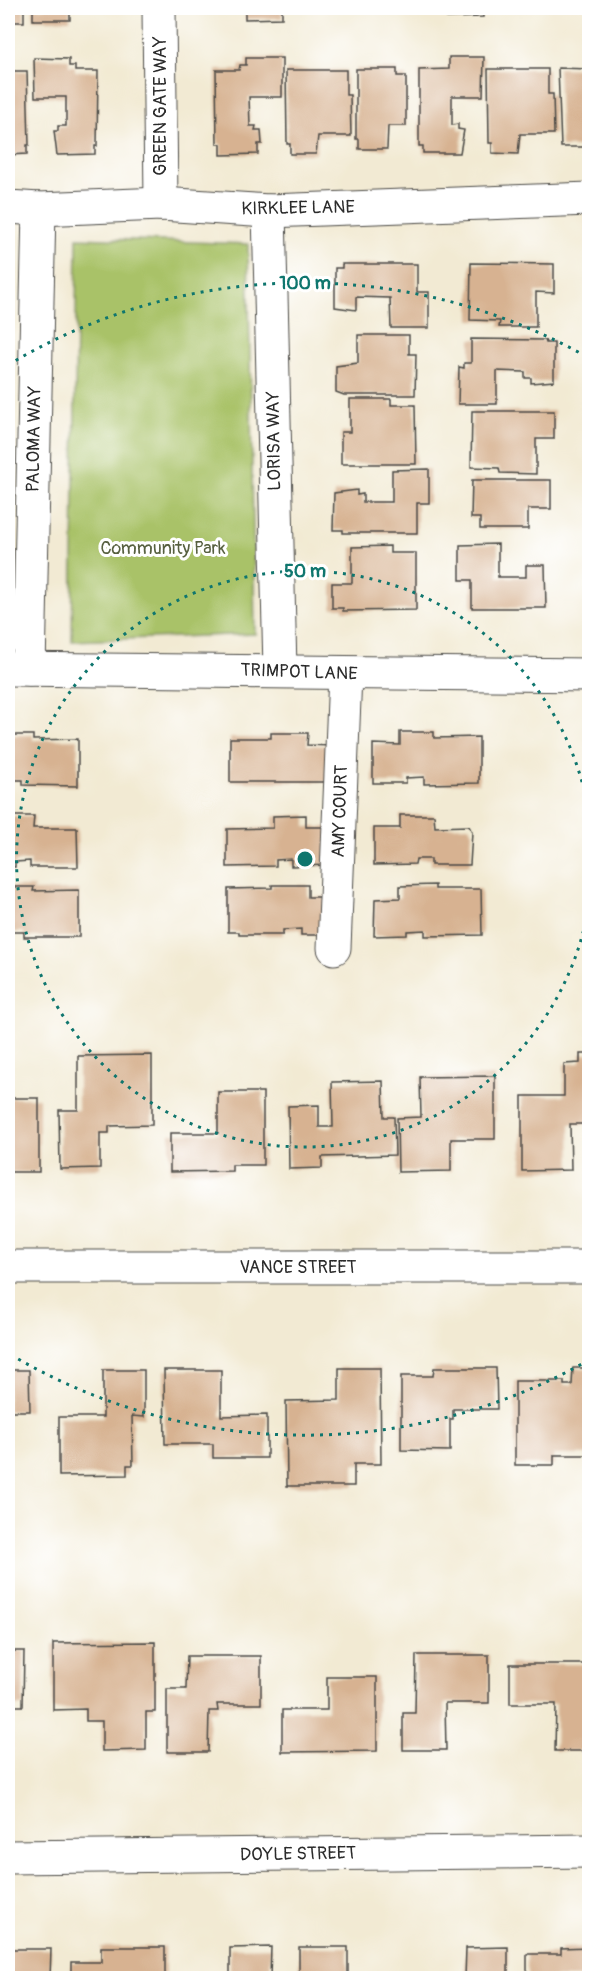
<svg xmlns="http://www.w3.org/2000/svg" width="597" height="1986" viewBox="0 0 597 1986" font-family="Pangolin,sans-serif">
<rect width="100%" height="100%" fill="#fff"/>
<filter id="ink" filterUnits="userSpaceOnUse"><feTurbulence type="fractalNoise" baseFrequency=".0167" numOctaves="2"/><feDisplacementMap in="SourceGraphic" scale="12" xChannelSelector="R" yChannelSelector="G"/><feConvolveMatrix kernelMatrix="1 2 1 2 8 2 1 2 1" color-interpolation-filters="sRGB"/></filter>
<filter id="wash" filterUnits="userSpaceOnUse"><feTurbulence type="fractalNoise" baseFrequency=".008" numOctaves="4" result="noise"/><feDisplacementMap in="SourceGraphic" scale="24" xChannelSelector="R" yChannelSelector="G"/><feGaussianBlur stdDeviation="1.35" result="paint"/><feColorMatrix in="noise" values="0 0 0 0 0 0 0 0 0 0 0 0 0 0 0 0 0 1.4 0 .05"/><feComposite in="paint" operator="in"/></filter>
<g filter="url(#wash)">
<rect width="100%" height="100%" fill="#f2ead3"/>
<!-- green -->
<path fill="#a9c268" stroke="#6a764a" stroke-width="1.5" d="M77,238L248,244L255,634L72,641Z"/>
<g id="blocks">
<!-- building -->
<g fill="#d7b291">
<rect x="8" y="8" width="16" height="14"/>
<rect x="33" y="8" width="37" height="12"/>
<path d="M245,8H282V18L245,19Z"/>
<path d="M446,8H483V17L447,18Z"/>
<path d="M449,57H484L483,96H452V125L458,124V129L464,130L460,153H423V146H419V70L449,69Z"/>
<path d="M34,58L69,59V66H75V71H98L97,146H95V154L57,155L54,131H58V126H66V97H35Z"/>
<path d="M246,58H282V97H249L250,126H256L255,130H261L262,144H258V154L221,155V144H217L216,70H239L240,65H246Z"/>
<path d="M558,68L590,69L587,147H561Z"/>
<path d="M356,69H397V76H406V126H388L387,149H359V139H356Z"/>
<path d="M488,69H548V94H553L554,134H520L518,154L492,153V143H489Z"/>
<path d="M286,70H346V95H350L351,136H318L316,154H290V144H287Z"/>
<path d="M8,71H27L29,145H27V154L8,155Z"/>
<path d="M471,263L554,264V293L536,292V327H499L500,321L470,320Z"/>
<path d="M342,264H417V292H429V328H391L390,298L356,297V310L335,307V268H342Z"/>
<path d="M358,335H409V354H416L415,395H344L336,392V366L358,363Z"/>
<path d="M471,339L545,340L546,343H554V381L531,383V378H525V372L497,371V404H458L459,367L464,368V363H471Z"/>
<path d="M350,399H391V405H415L416,464H341V432H350Z"/>
<path d="M472,411H554V439H536V474L500,473L499,468L471,467Z"/>
<path d="M429,469V503H417V533H343V530H333L334,493L357,490V495L363,494V502H392V470Z"/>
<path d="M472,480H551V509H528V529H480V518H471Z"/>
<path d="M498,544V577H526V565H545L546,608H472V580H460V545Z"/>
<path d="M390,546V553H416V610L343,611V608H332V583H352V547Z"/>
<path d="M400,732H434V738L479,737V783L424,784V777L406,778V783H373V744L400,745Z"/>
<path d="M271,733H308L307,745L333,746V782H230V738H271Z"/>
<path d="M8,735H33V740L78,739V786L23,785V780H8Z"/>
<path d="M306,815V827H333L334,865L291,866V859L276,860V866L227,867V829L273,828V816Z"/>
<path d="M400,815H434L435,827L469,826L472,832L470,865H431V859H416L415,864L374,865V828H400Z"/>
<path d="M8,816H34L33,828H77L78,867H30V861L15,862V867H8Z"/>
<path d="M272,885H308V897H333L334,935H301V929L283,930V935H239V932H228V889L272,888Z"/>
<path d="M435,885V889H481L482,935L425,936V930L407,931V935L374,936L375,899L400,898V886Z"/>
<path d="M8,887H34L33,891L79,890V937H24V932H8Z"/>
<path d="M580,1054H590V1124H570L571,1170L522,1171V1096H564V1064L580,1063Z"/>
<path d="M152,1055V1125L109,1126V1133H100V1168L60,1169L59,1110H78V1056Z"/>
<path d="M495,1076V1139H451V1171L398,1172L397,1118L421,1117L420,1077Z"/>
<path d="M383,1081L384,1117H394L395,1155L322,1157V1168L289,1169L288,1106L319,1105V1127H333L332,1082Z"/>
<path d="M218,1092H263V1165H232V1171L170,1172V1133H218Z"/>
<rect x="8" y="1098" width="31" height="74"/>
<path d="M339,1368H380L381,1464H354V1486H287L286,1401L339,1400Z"/>
<path d="M434,1368H496L497,1409H453V1419H450V1451L401,1450V1376H433Z"/>
<path d="M573,1368H590V1455H554V1465H515V1381H564V1385H572Z"/>
<path d="M8,1370H29L30,1411H8Z"/>
<path d="M103,1370H144V1417L132,1416L133,1465H127V1475L59,1476V1417H103Z"/>
<path d="M164,1370H221V1416L267,1415V1458H213V1444H165Z"/>
<path d="M155,1642V1712H146V1750L102,1751V1721H86V1709L53,1710V1643Z"/>
<path d="M8,1651H24L23,1706H8Z"/>
<path d="M416,1655H489V1703H445L446,1750H403V1713H415Z"/>
<path d="M187,1656H261V1704H217L218,1711H209L208,1752H167V1689H186Z"/>
<path d="M510,1664H590V1751H555L556,1704H510Z"/>
<path d="M327,1677H377V1751L282,1752V1710H327Z"/>
<path d="M101,1947H165V1978H71V1962H101Z"/>
<path d="M271,1947L270,1978H230V1948Z"/>
<rect x="299" y="1947" width="49" height="31"/>
<path d="M508,1947V1978H465L466,1948Z"/>
<path d="M590,1947V1978H527V1954H561V1948Z"/>
<path d="M10,1949H51L50,1978H10Z"/>
</g>
</g>
</g>
<g filter="url(#ink)">
<use href="#blocks" fill-opacity="0" stroke="#494844" stroke-width="1.5"/>
<g fill="none" stroke-linecap="round" stroke-linejoin="round">
<defs>
<g id="minor">
<path d="M159,8L161,204"/>
<path d="M8,207L39,209L161,204L269,211L590,199"/>
<path d="M269,211L280,670"/>
<path d="M8,669L590,675"/>
<path d="M29,669L39,209"/>
<path d="M334,948L345,674"/>
<path d="M8,1267H590"/>
<path d="M8,1857L590,1851"/>
</g>
</defs>
<!-- minor casing -->
<use href="#minor" stroke="#494844" stroke-width="35"/>
<!-- minor -->
<use href="#minor" stroke="#fff" stroke-width="33"/>
</g>
</g>
<!-- distance rings -->
<g fill="none" stroke="#0f766e" stroke-width="3" stroke-dasharray="3 6">
<path d="M589 904A288 288 0 1 1 589 814"/>
<path d="M589 1360A576 576 0 0 1 8 1353M8 365A576 576 0 0 1 589 358"/>
</g>
<g text-anchor="middle" dominant-baseline="central" stroke-width="6" stroke-linejoin="round" paint-order="stroke">
<!-- street labels -->
<g font-size="18" fill="#2b2b2b" stroke="#fff">
<text transform="translate(160 106) rotate(-90)">GREEN GATE WAY</text>
<text transform="translate(298 208) rotate(-1)">KIRKLEE LANE</text>
<text transform="translate(34 439) rotate(-89)">PALOMA WAY</text>
<text transform="translate(274 441) rotate(-91)">LORISA WAY</text>
<text transform="translate(299 672) rotate(2)">TRIMPOT LANE</text>
<text transform="translate(340 811) rotate(-88)">AMY COURT</text>
<text x="298" y="1267">VANCE STREET</text>
<text transform="translate(298 1854) rotate(-1)">DOYLE STREET</text>
</g>
<!-- park labels -->
<g font-size="18" fill="#576040" stroke="#fff">
<text x="163" y="548">Community Park</text>
</g>
</g>
<circle cx="305" cy="859" r="9" fill="#0f766e" stroke="#fff" stroke-width="3"/>
<g font-size="18" text-anchor="middle" font-weight="bold" fill="#0f766e" stroke="#fff" stroke-width="6" stroke-linejoin="round" paint-order="stroke">
<text x="305" y="289">100 m</text>
<text x="305" y="577">50 m</text>
</g>
<!-- margin -->
<rect width="597" height="1986" fill="none" stroke="#fff" stroke-width="30"/>
</svg>
